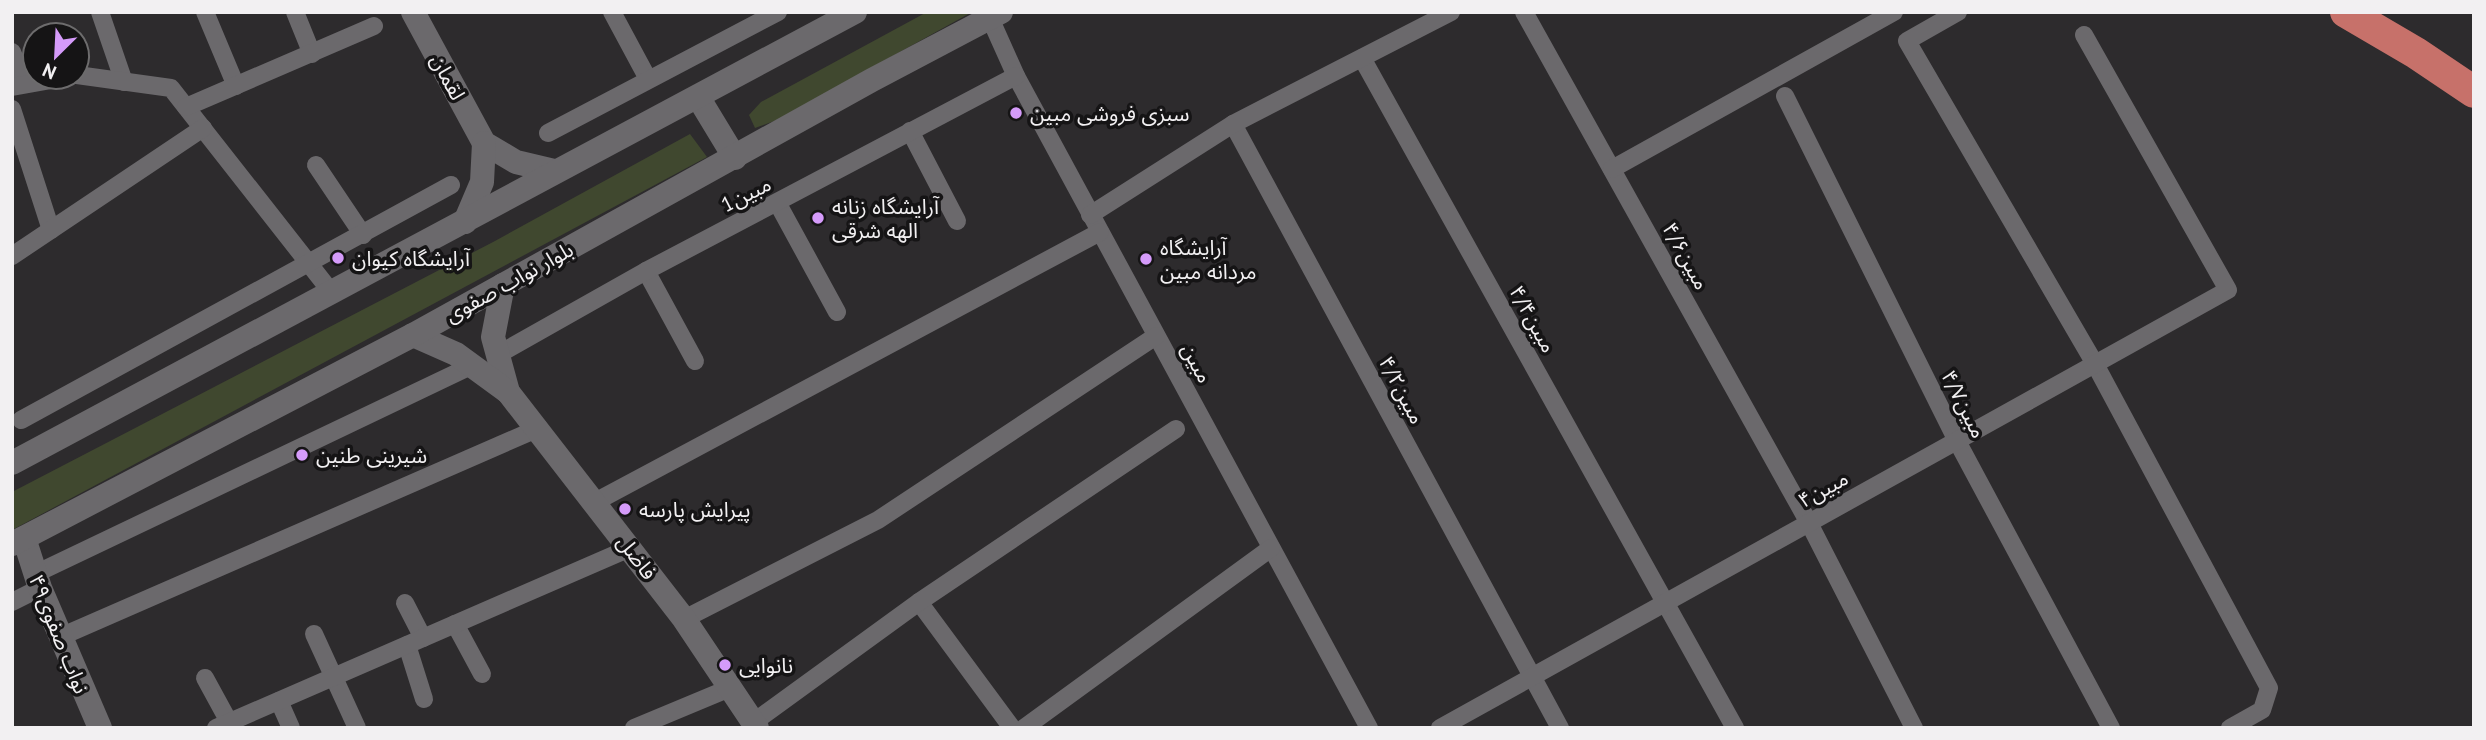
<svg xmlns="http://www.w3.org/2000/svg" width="2486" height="740" viewBox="0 0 2486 740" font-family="'PT Sans','Noto Sans Arabic',sans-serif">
<rect width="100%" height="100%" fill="#2d2b2d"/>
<!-- green -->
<g fill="#40482f">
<path d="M927,12H972L777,120L755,128L749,115L761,102Z"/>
<path d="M690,134L707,157L12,530V492L495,241Z"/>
</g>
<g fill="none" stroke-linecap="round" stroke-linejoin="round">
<!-- street -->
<g stroke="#6b696c" stroke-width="18">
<path d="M100,12L124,82"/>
<path d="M205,12L236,86"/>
<path d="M295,12L312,54"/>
<path d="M612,12L648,79"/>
<path d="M1524,12L1809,523L1914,728"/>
<path d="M1958,12L1907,41L2095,364L2269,688L2262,710L2230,728"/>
<path d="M990,18L1016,76L1369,728"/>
<path d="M12,52L25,84"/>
<path d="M1362,58L1735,728"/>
<path d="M77,75L171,88L332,293"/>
<path d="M12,87L68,77"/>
<path d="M1785,96L1957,441L2111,728"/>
<path d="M186,107L374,26"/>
<path d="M12,109L51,230"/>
<path d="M1233,124L1560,728"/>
<path d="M910,131L957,221"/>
<path d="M548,133L778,12"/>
<path d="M316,165L363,235"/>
<path d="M1612,169L1894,12"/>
<path d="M778,204L837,312"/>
<path d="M1090,215L1233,124L1451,12"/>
<path d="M12,256L203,128"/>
<path d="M646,271L695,361"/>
<path d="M499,354L646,271L1016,76"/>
<path d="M21,420L451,185"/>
<path d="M595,502L1100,232"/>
<path d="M35,574L473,365"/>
<path d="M12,602L40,588"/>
<path d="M919,602L1012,728"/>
<path d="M405,603L423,638"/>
<path d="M684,619L878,520L1156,336"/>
<path d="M455,624L482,674"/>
<path d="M314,634L357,728"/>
<path d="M60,637L539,428"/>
<path d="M407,645L424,699"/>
<path d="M205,678L229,722"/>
<path d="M279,701L291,728"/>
<path d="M754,722L919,602L1176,429"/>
<path d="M216,728L630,548"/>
<path d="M634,728L730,688"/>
<path d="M1024,728L1271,548"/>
<path d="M1440,728L2228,290L2084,35"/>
</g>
<!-- secondary -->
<g stroke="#6b696c" stroke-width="24">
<path d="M413,12L484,143L516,162L554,171"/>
<path d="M698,97L735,158"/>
<path d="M465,222L482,182L484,143"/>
<path d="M503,285L493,337L508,392"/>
<path d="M413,335L456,354L508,392L684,619L757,728"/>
<path d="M12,463L855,12"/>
<path d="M24,538L40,588L100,728"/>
<path d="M12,544L413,335L872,80L1001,12"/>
</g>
<!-- highway -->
<path stroke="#c7716a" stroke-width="32" d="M2346,12L2416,53L2474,92"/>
</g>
<!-- markers -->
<g fill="#d59bfa" stroke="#151415" stroke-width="2.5">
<circle cx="1016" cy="113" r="7"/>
<circle cx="818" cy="218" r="7"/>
<circle cx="338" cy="258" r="7"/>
<circle cx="1146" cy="259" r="7"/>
<circle cx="302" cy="455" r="7"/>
<circle cx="625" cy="509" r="7"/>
<circle cx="725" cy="665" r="7"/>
</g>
<g text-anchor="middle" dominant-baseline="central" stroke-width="7" stroke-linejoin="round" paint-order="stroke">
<!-- street labels -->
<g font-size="21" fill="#f2f0f2" stroke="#151415">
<text transform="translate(448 77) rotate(62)">لقمان</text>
<text transform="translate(746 194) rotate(-27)">1مبین</text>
<text transform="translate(1686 256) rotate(61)">۴/۶مبین</text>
<text transform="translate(509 282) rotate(-29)">بلوار نواب صفوی</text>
<text transform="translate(1533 319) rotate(61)">۴/۴مبین</text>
<text transform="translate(1197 363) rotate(62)">مبین</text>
<text transform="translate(1402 390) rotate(62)">۴/۲مبین</text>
<text transform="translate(1964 404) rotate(63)">۴/۷مبین</text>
<text transform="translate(1823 489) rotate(-29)">۴مبین</text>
<text transform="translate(637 557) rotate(53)">فاضل</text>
<text transform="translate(59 634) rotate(68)">۴۹نواب صفوی</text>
</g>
<!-- poi labels -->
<g font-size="21" fill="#f2f0f2" stroke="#151415" text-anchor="start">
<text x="1030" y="113">سبزی فروشی مبین</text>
<text x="832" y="206">آرایشگاه زنانه<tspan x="832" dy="24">الهه شرقی</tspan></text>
<text x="1160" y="247">آرایشگاه<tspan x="1160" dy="24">مردانه مبین</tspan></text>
<text x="352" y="258">آرایشگاه کیوان</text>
<text x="316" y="455">شیرینی طنین</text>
<text x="639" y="509">پیرایش پارسه</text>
<text x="739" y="665">نانوایی</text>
</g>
</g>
<!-- border -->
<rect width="2486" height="740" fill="none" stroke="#f2f0f2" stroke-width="28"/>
<!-- north arrow -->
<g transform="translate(56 56) rotate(204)"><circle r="33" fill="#151415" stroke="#6d6c6d" stroke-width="2"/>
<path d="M0-5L12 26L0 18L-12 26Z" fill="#d59bfa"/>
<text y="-10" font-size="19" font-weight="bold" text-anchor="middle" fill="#f2f0f2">N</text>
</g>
</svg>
